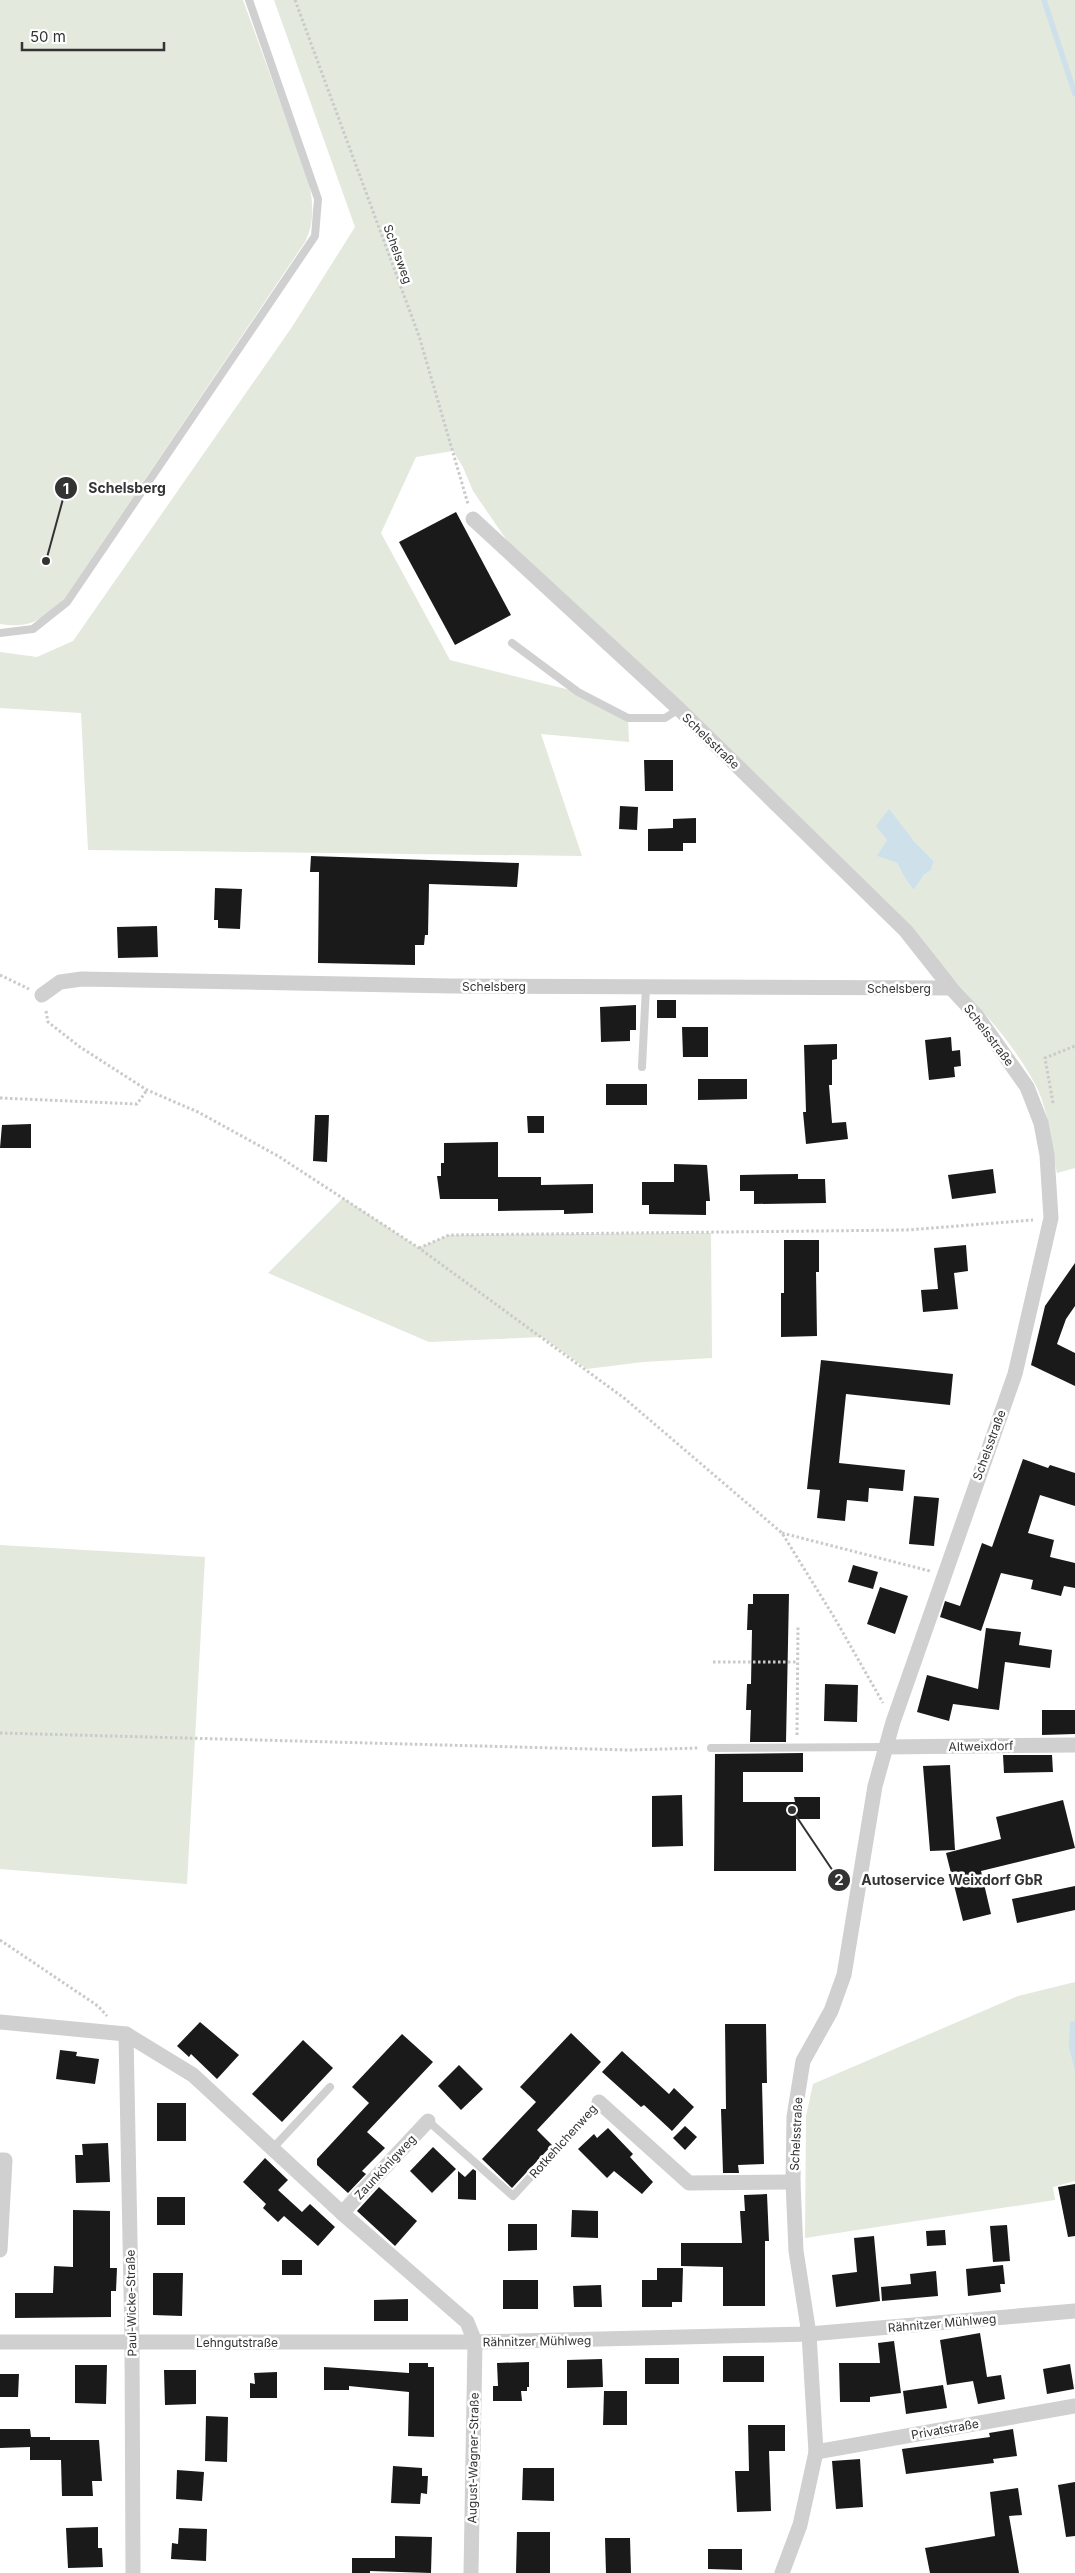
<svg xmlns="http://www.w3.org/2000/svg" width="1075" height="2573" viewBox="0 0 1075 2573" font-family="Inter,sans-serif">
<rect width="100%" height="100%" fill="#fff"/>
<!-- green -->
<g fill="#e3e9dd" fill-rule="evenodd">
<path d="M0,0H243L309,182C313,203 315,222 305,242L65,598C43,619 31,629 0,624Z"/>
<path d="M274,0H1075V1168L1057,1173C1051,1145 1049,1110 1035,1084C1015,1046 984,1012 955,981L510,545L473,491L463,467L453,451L416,457L381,533L450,660L578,692L628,718L629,742L541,734L582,856L88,850L81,713L0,708V652L37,657L73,641L292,327L355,227ZM887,840H913L934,861L931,870L924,875L914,890L906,880L897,863L878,856Z"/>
<path d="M343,1198L419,1248L449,1235L711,1233L712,1358L643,1362L587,1369L542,1337L429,1342L268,1273Z"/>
<path d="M0,1545L205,1557L187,1884L0,1869Z"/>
<path d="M1075,1982V2181L1053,2187L1055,2200L805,2238L806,2116L813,2084L1018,1996Z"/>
</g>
<!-- water -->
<g fill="#cee0ea">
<path d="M889,809L913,840L934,861L931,870L924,875L914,890L906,880L897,863L877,856L887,840L876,826Z"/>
<path d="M1075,2021V2070L1069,2047L1070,2022Z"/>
</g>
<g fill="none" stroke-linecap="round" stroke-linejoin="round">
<!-- stream -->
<path stroke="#cee0ea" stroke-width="5.5" d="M1044,0L1075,94"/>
</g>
<!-- building -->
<g fill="#1a1a1a">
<path d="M456,512L511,615L455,645L399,542Z"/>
<path d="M644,760H673V791H645Z"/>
<path d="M620,806L638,807L637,830L619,829Z"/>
<path d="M696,818V843H683V851H648V829L673,828V819Z"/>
<path d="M311,856L519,863L517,887L429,884L428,935H425L424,945H415V965L318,963L319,872H310Z"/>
<path d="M215,888L242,889L240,929L218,928V920H214Z"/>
<path d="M157,926L158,957L118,958L117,927Z"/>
<rect x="657" y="1000" width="19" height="18"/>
<path d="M636,1005V1030H630V1041L601,1042L600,1007Z"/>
<path d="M682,1027H708V1057H683Z"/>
<path d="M951,1037L952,1051L960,1050L961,1066L954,1067L955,1077L929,1080L925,1040Z"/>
<path d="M837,1044V1059L832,1060V1085H829L832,1123L846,1122L848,1139L806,1144L803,1112H806L804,1045Z"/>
<path d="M698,1079H747V1099L698,1100Z"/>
<rect x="606" y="1084" width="41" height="21"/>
<path d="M315,1115H329L327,1162L313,1161Z"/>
<path d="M527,1116H544V1133H528Z"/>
<path d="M31,1124V1148H0L2,1125Z"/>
<path d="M498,1142V1177H541V1185L593,1184V1213L564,1214V1210L498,1211V1199H440L437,1176H441V1163H444V1143Z"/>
<path d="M674,1164L707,1165L710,1201H706V1215L649,1214V1205H642V1182H674Z"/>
<path d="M993,1169L996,1193L952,1199L948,1175Z"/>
<path d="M798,1174V1179H825L826,1203L754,1204V1191H740V1175Z"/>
<path d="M784,1240H819V1272H816L817,1336L781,1337V1293H784Z"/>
<path d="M966,1245L968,1271L954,1273L958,1309L923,1312L921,1290L938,1289L934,1248Z"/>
<path d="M1075,1263V1306L1066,1319L1057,1344L1075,1353V1386L1031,1365L1045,1306Z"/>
<path d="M821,1360L953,1374L950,1405L846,1394L839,1463L905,1470L903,1491L869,1488L868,1502L847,1500L845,1521L817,1518L820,1490L807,1489Z"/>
<path d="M1023,1459L1048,1468L1050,1465L1075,1473V1506L1040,1495L1028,1533L1054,1540L1050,1557L1075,1563V1588L1064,1586L1061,1596L1031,1589L1033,1580L1001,1573L981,1631L940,1617L945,1601L960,1606L982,1543L992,1547Z"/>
<path d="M914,1496L939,1498L934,1546L909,1544Z"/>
<path d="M853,1565L878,1572L873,1589L848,1582Z"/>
<path d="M880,1587L908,1596L895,1634L867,1624Z"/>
<path d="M753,1594H789L786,1742H750L751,1710H746L747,1684H751L752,1630H747L748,1604H753Z"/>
<path d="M986,1628L1021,1632L1019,1645L1052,1650L1050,1668L1005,1662L999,1710L953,1704L949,1721L917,1712L927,1675L978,1689Z"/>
<path d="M825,1684L858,1685L857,1722L824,1721Z"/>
<path d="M1042,1710H1075V1734L1042,1735Z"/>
<path d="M803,1753V1772H743V1802H795L794,1797H820V1819H796V1871H714L715,1754Z"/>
<path d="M1003,1755H1052L1053,1772L1004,1773Z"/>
<path d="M950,1765L955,1850L930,1851L923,1766Z"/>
<path d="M682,1795L683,1846L652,1847V1796Z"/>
<path d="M1063,1800L1075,1848L981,1871L991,1914L963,1921L946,1853L1001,1839L996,1817Z"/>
<path d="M1075,1886V1910L1017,1923L1012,1899Z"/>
<path d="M200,2022L239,2055L217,2079L191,2054L189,2057L177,2046Z"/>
<path d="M725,2024H766L767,2083H762L764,2164L738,2165L739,2173H723L721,2109H726Z"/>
<path d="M571,2033L601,2062L537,2130L552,2145L512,2188L482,2159L536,2102L520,2087Z"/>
<path d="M402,2034L433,2062L367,2132L385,2148L362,2171L366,2174L348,2193L317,2165V2159L369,2103L352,2087Z"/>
<path d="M303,2040L333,2068L282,2122L252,2094Z"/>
<path d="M60,2050L77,2052L76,2056L99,2059L95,2084L56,2079Z"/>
<path d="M622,2051L669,2094L674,2088L694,2107L672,2131L644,2105L641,2107L602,2072Z"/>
<path d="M459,2065L483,2089L461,2110L438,2086Z"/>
<rect x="157" y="2103" width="29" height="38"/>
<path d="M685,2126L697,2137L685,2150L673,2138Z"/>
<path d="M608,2128L633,2154L630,2157L653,2182L642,2194L614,2171L607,2178L578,2149L594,2134L597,2138Z"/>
<path d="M108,2143L110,2182L76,2183L75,2155H83L82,2144Z"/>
<path d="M433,2147L456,2169L432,2193L410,2171Z"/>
<path d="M265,2158L288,2180L278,2190L302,2212L310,2204L335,2227L318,2246L284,2216L278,2222L263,2208L266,2204L243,2182Z"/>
<path d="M473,2169L476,2171V2200L458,2199V2171L465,2177Z"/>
<path d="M1075,2184V2236L1068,2237L1058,2187Z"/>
<path d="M379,2187L417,2221L395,2246L357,2211Z"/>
<path d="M767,2194L769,2241H765V2306H723V2267L681,2266V2243H742L740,2211H745L744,2195Z"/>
<rect x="157" y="2197" width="28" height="28"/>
<path d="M73,2210L110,2211V2268H117L116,2291H111V2317L15,2318V2293H53L54,2266L73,2267Z"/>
<path d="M572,2210L598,2211V2238L571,2237Z"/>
<path d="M508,2224H537V2250L508,2251Z"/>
<path d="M1007,2225L1010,2261L993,2262L990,2226Z"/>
<path d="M945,2230L946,2245L927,2246L926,2231Z"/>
<path d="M874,2236L880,2301L836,2307L832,2275L857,2272L854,2238Z"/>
<rect x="282" y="2260" width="20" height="15"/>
<path d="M1003,2265L1005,2284H1000L1001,2292L968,2296L966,2269Z"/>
<path d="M657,2268H683L682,2302H672V2307H642V2280H657Z"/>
<path d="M936,2271L938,2296L882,2301L881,2287L911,2284L910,2274Z"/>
<path d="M153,2273H183L182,2316L153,2315Z"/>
<rect x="503" y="2280" width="35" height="29"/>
<path d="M601,2285L602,2307H574L573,2286Z"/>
<path d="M408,2299V2321H374V2300Z"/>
<path d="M980,2333L987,2377L1001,2375L1005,2399L978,2404L973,2381L947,2385L940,2340Z"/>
<path d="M894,2341L901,2393L870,2397V2402H840L839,2363H880L878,2343Z"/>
<rect x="723" y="2356" width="41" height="26"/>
<rect x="645" y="2358" width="34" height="26"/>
<path d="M602,2359L603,2387L567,2388V2360Z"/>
<path d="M529,2362V2387H527V2391H521L522,2401H493V2386H498L497,2363Z"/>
<path d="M409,2363H428V2367H434V2437L408,2436L409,2392L349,2386V2390H324V2367L409,2373Z"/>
<path d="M1070,2364L1074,2389L1047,2394L1043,2369Z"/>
<path d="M75,2365H107L106,2404L75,2403Z"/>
<path d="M164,2370H196V2404L165,2405Z"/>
<path d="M277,2372V2398H250V2383L255,2384L254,2373Z"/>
<path d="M0,2374H19L18,2397H0Z"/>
<path d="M943,2385L947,2408L906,2414L903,2391Z"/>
<path d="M604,2391H627V2425H603Z"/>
<path d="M206,2416L228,2417L227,2462L205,2461Z"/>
<path d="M748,2425H785V2451H769L771,2511L737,2512L735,2471H749Z"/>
<path d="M0,2429H30L31,2437H50V2440H99L102,2481H92L93,2496H62L61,2460H30V2447L0,2448Z"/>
<path d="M1013,2429L1017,2456L993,2459L994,2463L906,2474L902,2449L990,2437L989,2433Z"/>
<path d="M860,2459L863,2507L836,2509L832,2461Z"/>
<path d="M393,2466L422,2468V2476H428L427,2494L421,2493L420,2504L391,2503Z"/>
<path d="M523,2468H554V2501L522,2500Z"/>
<path d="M177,2470L204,2472L202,2501L176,2499Z"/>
<path d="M1075,2482V2536L1066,2537L1058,2485Z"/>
<path d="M1018,2488L1022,2515L1009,2516L1019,2573H930L925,2548L995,2536L990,2492Z"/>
<path d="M98,2527V2548H102L103,2567L68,2568L66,2528Z"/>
<path d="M179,2528L207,2529L206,2561L171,2559L172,2543L178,2544Z"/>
<path d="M517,2532H550V2573H516Z"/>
<path d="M395,2536L432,2537L431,2573L370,2571V2573H352V2558H395Z"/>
<path d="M605,2538H630L631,2573H606Z"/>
<path d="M708,2549H742V2570L708,2569Z"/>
</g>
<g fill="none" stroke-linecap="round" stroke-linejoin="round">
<!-- path -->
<g stroke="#cacaca" stroke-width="3" stroke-dasharray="2.5 2.5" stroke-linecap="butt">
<path d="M295,0L419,336L468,504"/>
<path d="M0,975L29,989"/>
<path d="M46,1011L48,1022L80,1047L147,1090L198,1112L278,1156L419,1248L624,1398L782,1533L834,1617L883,1703"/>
<path d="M0,1098L137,1104L147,1090"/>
<path d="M1053,1103L1045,1058L1075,1046"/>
<path d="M419,1248L449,1235L907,1230L1033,1220"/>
<path d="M782,1533L930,1571"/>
<path d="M713,1662H798"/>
<path d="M0,1733L628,1750L699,1748"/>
<path d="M797,1735L798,1626"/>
<path d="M0,1940L98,2006L107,2016"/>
</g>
<!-- service -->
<g stroke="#d0d0d0" stroke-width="8">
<path d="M0,633L33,629L67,602L315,236L318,199L249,0"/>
<path d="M512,643L578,692L628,718H665L679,709"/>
<path d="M642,1067L646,987"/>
<path d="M711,1748L886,1747"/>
<path d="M428,2121L513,2196L599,2102"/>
<path d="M273,2148L330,2087"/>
</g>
<!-- minor -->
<g stroke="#d0d0d0" stroke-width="15">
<path d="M473,519L679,709L906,931L951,988L977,1016L1027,1087L1041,1123L1047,1155L1051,1218L1015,1374L893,1722L875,1786L844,1975L831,2011L803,2061L794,2117L793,2182L796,2251L809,2334L816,2452L800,2525L782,2573"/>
<path d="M42,995L60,982L82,979L451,986L951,988"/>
<path d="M886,1747L1075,1745"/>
<path d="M0,2022L126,2034L193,2075L342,2213L467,2322L475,2342L809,2334L1075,2311"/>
<path d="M126,2034L132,2342L133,2573"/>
<path d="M599,2102L689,2183L793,2182"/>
<path d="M0,2160H5L0,2250"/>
<path d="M342,2213L428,2121"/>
<path d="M0,2342H475L471,2573"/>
<path d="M816,2452L1075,2406"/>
</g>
</g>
<g text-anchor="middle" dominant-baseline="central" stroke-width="5" stroke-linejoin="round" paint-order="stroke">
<!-- street labels -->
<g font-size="12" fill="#333" stroke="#fff">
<text transform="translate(398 254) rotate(70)">Schelsweg</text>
<text transform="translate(711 741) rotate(44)">Schelsstraße</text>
<text x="494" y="986">Schelsberg</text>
<text x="899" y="988">Schelsberg</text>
<text transform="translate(989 1035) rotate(53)">Schelsstraße</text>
<text transform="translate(989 1445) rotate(-70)">Schelsstraße</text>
<text transform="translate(981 1746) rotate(-1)">Altweixdorf</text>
<text transform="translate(796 2134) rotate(-87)">Schelsstraße</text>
<text transform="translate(563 2141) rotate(-48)">Rotkehlchenweg</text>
<text transform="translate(385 2167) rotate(-47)">Zaunkönigweg</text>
<text transform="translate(131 2303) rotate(-91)">Paul-Wicke-Straße</text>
<text transform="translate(942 2323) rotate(-5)">Rähnitzer Mühlweg</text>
<text transform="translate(537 2341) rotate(-1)">Rähnitzer Mühlweg</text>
<text x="237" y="2342">Lehngutstraße</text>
<text transform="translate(945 2429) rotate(-10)">Privatstraße</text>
<text transform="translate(473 2458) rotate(-89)">August-Wagner-Straße</text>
</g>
</g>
<!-- callouts -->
<path fill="none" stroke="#333" stroke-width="2" d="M46 561L66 488M792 1810L839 1880"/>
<g fill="#333" stroke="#fff" stroke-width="2">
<circle cx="46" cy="561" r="5"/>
<circle cx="792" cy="1810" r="5"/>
<circle cx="66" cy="488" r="12"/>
<circle cx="839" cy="1880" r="12"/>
</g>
<g font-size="15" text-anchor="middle" font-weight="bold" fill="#fff">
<text x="66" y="494">1</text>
<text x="839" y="1885">2</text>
</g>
<g font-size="14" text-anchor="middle" font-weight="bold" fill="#333" stroke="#fff" stroke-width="5" stroke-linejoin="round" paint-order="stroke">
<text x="127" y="493">Schelsberg</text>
<text x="952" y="1885">Autoservice Weixdorf GbR</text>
</g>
<!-- scale -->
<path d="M22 42v8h142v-8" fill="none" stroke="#333333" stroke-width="2.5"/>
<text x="30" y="42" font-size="15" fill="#333333" stroke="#ffffff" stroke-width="4" paint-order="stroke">50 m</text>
</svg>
